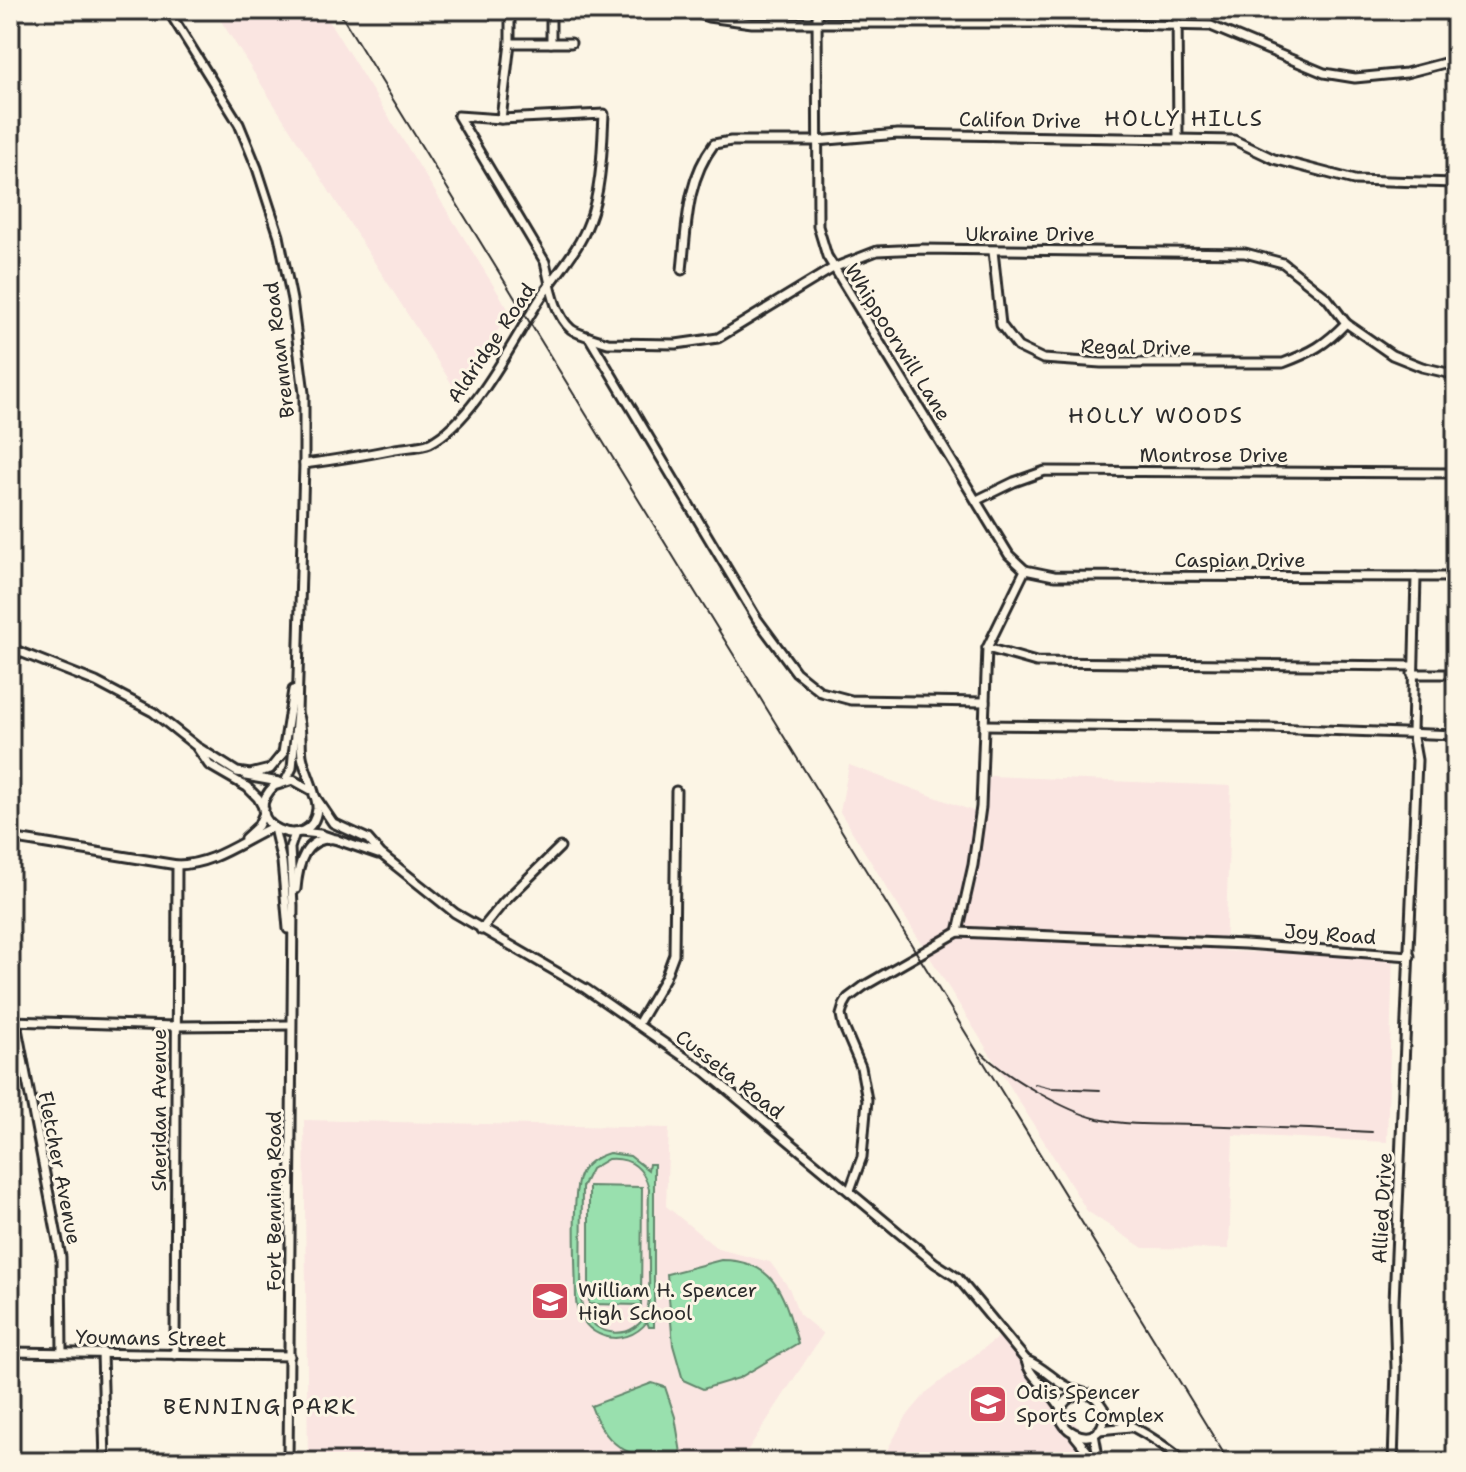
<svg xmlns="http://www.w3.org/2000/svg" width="1466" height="1472" viewBox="0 0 1466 1472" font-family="'Shantell Sans',sans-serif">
<rect width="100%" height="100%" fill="#fcf5e5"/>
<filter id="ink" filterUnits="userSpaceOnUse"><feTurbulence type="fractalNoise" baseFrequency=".0125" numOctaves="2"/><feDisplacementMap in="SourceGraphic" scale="16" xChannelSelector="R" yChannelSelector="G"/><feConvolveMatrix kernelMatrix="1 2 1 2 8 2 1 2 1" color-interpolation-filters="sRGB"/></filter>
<g filter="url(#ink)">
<!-- built -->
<g fill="#fae5e1">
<path d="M214,10H322L510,312L457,392Z"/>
<path d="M849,765L978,813L990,776L1231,786L1225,951L1393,956L1387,1142L1233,1135L1229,1249L1143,1248L1087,1211L840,812Z"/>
<path d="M304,1120L669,1128L666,1206L718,1249L770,1262L789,1288L799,1314L823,1334L740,1462H308Z"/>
<path d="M1001,1335L1108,1462H880L906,1417L927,1392Z"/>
</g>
<!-- grass -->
<g fill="#99e0ae" stroke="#62866c" stroke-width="2" fill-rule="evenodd">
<path d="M609,1153L630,1156L648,1170L649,1164H654V1327H649L647,1322C624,1351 580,1338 576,1301C576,1274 571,1196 580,1175C585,1163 596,1157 609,1153ZM608,1159C630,1157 644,1168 649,1189C648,1216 649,1243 649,1269C649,1281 650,1295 648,1306C640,1346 584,1339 581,1299L582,1187L591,1169Z"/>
<path d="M589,1186L642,1187L641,1305L589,1304Z"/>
<path d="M721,1260C777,1260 784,1297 798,1343L739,1378L703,1389L683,1380L673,1345L667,1274Z"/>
<path d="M652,1383L665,1387L675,1417L681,1453C636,1466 606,1448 591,1406Z"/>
</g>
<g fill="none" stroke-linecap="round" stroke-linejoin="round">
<defs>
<g id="minor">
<path d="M168,10L239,124L257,168L279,236L292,300L304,393V464L297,713L292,768L286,780"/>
<path d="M689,10L708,17L752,23H1064L1211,26L1324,73L1355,78L1406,73L1456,60"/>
<path d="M817,10L818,226L827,256L1009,555L1025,570"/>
<path d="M1177,10L1178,138"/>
<path d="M955,23V10"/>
<path d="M1064,23V10"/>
<path d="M510,43H571"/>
<path d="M551,43V10"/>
<path d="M501,119L510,43V10"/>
<path d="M993,251L1001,325L1018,347L1043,359L1101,363H1283C1312,352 1325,345 1346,323"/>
<path d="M682,270C687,225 686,181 714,144L731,141H816L898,134L1234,140L1274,159L1354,180L1456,183"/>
<path d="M589,337L608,343L676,344L718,338L833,268L877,251L922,249L1245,253L1283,263L1327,298L1346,323L1392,355L1422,367L1456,375"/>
<path d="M304,464C335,460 365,455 395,449C406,447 421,447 430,443C475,420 513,340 540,299C556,274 579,250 589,222C602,188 602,149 604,114L501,119L458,116L545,262C550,282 554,315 571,329C576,333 584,335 589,337L757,619L796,672L821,692L851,700L985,702"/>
<path d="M977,500L1014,482L1045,471L1456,473"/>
<path d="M1025,570L1054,576L1456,577"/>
<path d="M10,648L96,682L153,712L196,746L209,765L247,787L258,798L264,809"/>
<path d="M987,648L1036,662L1412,666"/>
<path d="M1412,674H1456"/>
<path d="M297,713C303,727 300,742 302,756C305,772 318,795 317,809C312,857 235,824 274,786L293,780L311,790"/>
<path d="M984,725L1270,728L1456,735"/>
<path d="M199,748L237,772L250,774L270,769L283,753L293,690"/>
<path d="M246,776L279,782"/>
<path d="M314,795L333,823L368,839L381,854L455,913L586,989L706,1072L935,1263L958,1278L1026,1360C1049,1369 1056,1386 1084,1393"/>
<path d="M274,828L282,862L288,929"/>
<path d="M300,832L320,834L378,854"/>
<path d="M10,838L177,865C214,864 240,842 273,827"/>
<path d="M245,838L258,826L264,813"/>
<path d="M296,889C298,864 304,836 336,839"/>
<path d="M481,930L503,903L560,847"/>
<path d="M958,932L973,865L981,807L987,648L1025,570"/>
<path d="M10,992L61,1257L62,1352"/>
<path d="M10,1021L174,1026L290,1025"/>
<path d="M638,1024L665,978L674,954L676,791"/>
<path d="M850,1190L862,1157L867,1100L861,1067L843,1025L841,1015L844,1005L848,998L864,986L958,932L1245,944L1410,956"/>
<path d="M10,1352L290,1356"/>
<path d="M102,1352L105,1462"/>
<path d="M175,1355L177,865"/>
<path d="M1026,1360C1029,1379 1052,1389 1062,1410"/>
<path d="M1104,1410C1107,1463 1033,1423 1071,1397C1077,1394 1083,1393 1089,1394C1099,1398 1100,1405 1106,1412C1114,1420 1124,1422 1133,1427C1152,1437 1169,1449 1185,1462"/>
<path d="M1099,1430L1130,1427"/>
<path d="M1094,1434L1099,1462"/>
<path d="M1075,1436L1096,1462"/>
<path d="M288,1462L293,906L290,848L295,833"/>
<path d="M1393,1462L1396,1369L1394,1302L1417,760L1412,732L1416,577"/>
</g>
</defs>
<!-- minor casing -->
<use href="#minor" stroke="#2b2b2b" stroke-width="13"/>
<!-- minor -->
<use href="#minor" stroke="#fcf5e5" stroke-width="7"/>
<!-- rail -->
<g stroke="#2b2b2b" stroke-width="2">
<path d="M338,10L1229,1462"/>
<path d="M982,1053C1006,1077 1066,1111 1098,1119C1129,1126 1164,1124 1195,1125C1254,1127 1313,1129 1372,1132"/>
<path d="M1035,1084L1051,1088L1100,1090"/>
</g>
</g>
</g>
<!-- icons -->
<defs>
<symbol id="school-square" viewBox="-11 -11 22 22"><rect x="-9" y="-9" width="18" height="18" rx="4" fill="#d1495b" stroke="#fcf5e5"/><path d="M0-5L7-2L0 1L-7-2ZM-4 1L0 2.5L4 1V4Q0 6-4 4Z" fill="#fff"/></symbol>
</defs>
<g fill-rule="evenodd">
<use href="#school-square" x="528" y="1279" width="44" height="44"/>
<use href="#school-square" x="966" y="1382" width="44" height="44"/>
</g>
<g text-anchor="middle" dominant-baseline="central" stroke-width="6" stroke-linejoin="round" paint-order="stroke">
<!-- street labels -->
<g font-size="20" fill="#2b2b2b" stroke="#fcf5e5">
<text transform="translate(1020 120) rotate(1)">Califon Drive</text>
<text x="1030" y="234">Ukraine Drive</text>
<text transform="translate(898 342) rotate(58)">Whippoorwill Lane</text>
<text transform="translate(491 343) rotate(-56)">Aldridge Road</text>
<text transform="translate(1136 347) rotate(1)">Regal Drive</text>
<text transform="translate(279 350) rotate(-97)">Brennan Road</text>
<text x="1214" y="455">Montrose Drive</text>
<text x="1240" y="560">Caspian Drive</text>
<text transform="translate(1330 934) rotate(4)">Joy Road</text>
<text transform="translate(730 1074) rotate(38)">Cusseta Road</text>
<text transform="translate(159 1110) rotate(-90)">Sheridan Avenue</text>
<text transform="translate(60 1168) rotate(79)">Fletcher Avenue</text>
<text transform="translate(274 1201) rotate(-90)">Fort Benning Road</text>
<text transform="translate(1382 1208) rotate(-87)">Allied Drive</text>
<text transform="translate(151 1338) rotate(1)">Youmans Street</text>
</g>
<!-- poi labels -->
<g font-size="20" fill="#2b2b2b" stroke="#fcf5e5" text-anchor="start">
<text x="578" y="1290">William H. Spencer<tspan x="578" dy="23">High School</tspan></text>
<text x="1016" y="1392">Odis Spencer<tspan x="1016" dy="23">Sports Complex</tspan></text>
</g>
<!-- neighbourhood labels -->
<g font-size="22" letter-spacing="2" fill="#2b2b2b" stroke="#fcf5e5">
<text x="1184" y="118">HOLLY HILLS</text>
<text x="1156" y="415">HOLLY WOODS</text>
<text x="260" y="1406">BENNING PARK</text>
</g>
</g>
<!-- margin -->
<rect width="1466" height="1472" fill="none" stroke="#fcf5e5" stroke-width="40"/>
<rect x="20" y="20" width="1426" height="1432" fill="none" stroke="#2b2b2b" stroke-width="3" filter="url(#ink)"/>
</svg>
